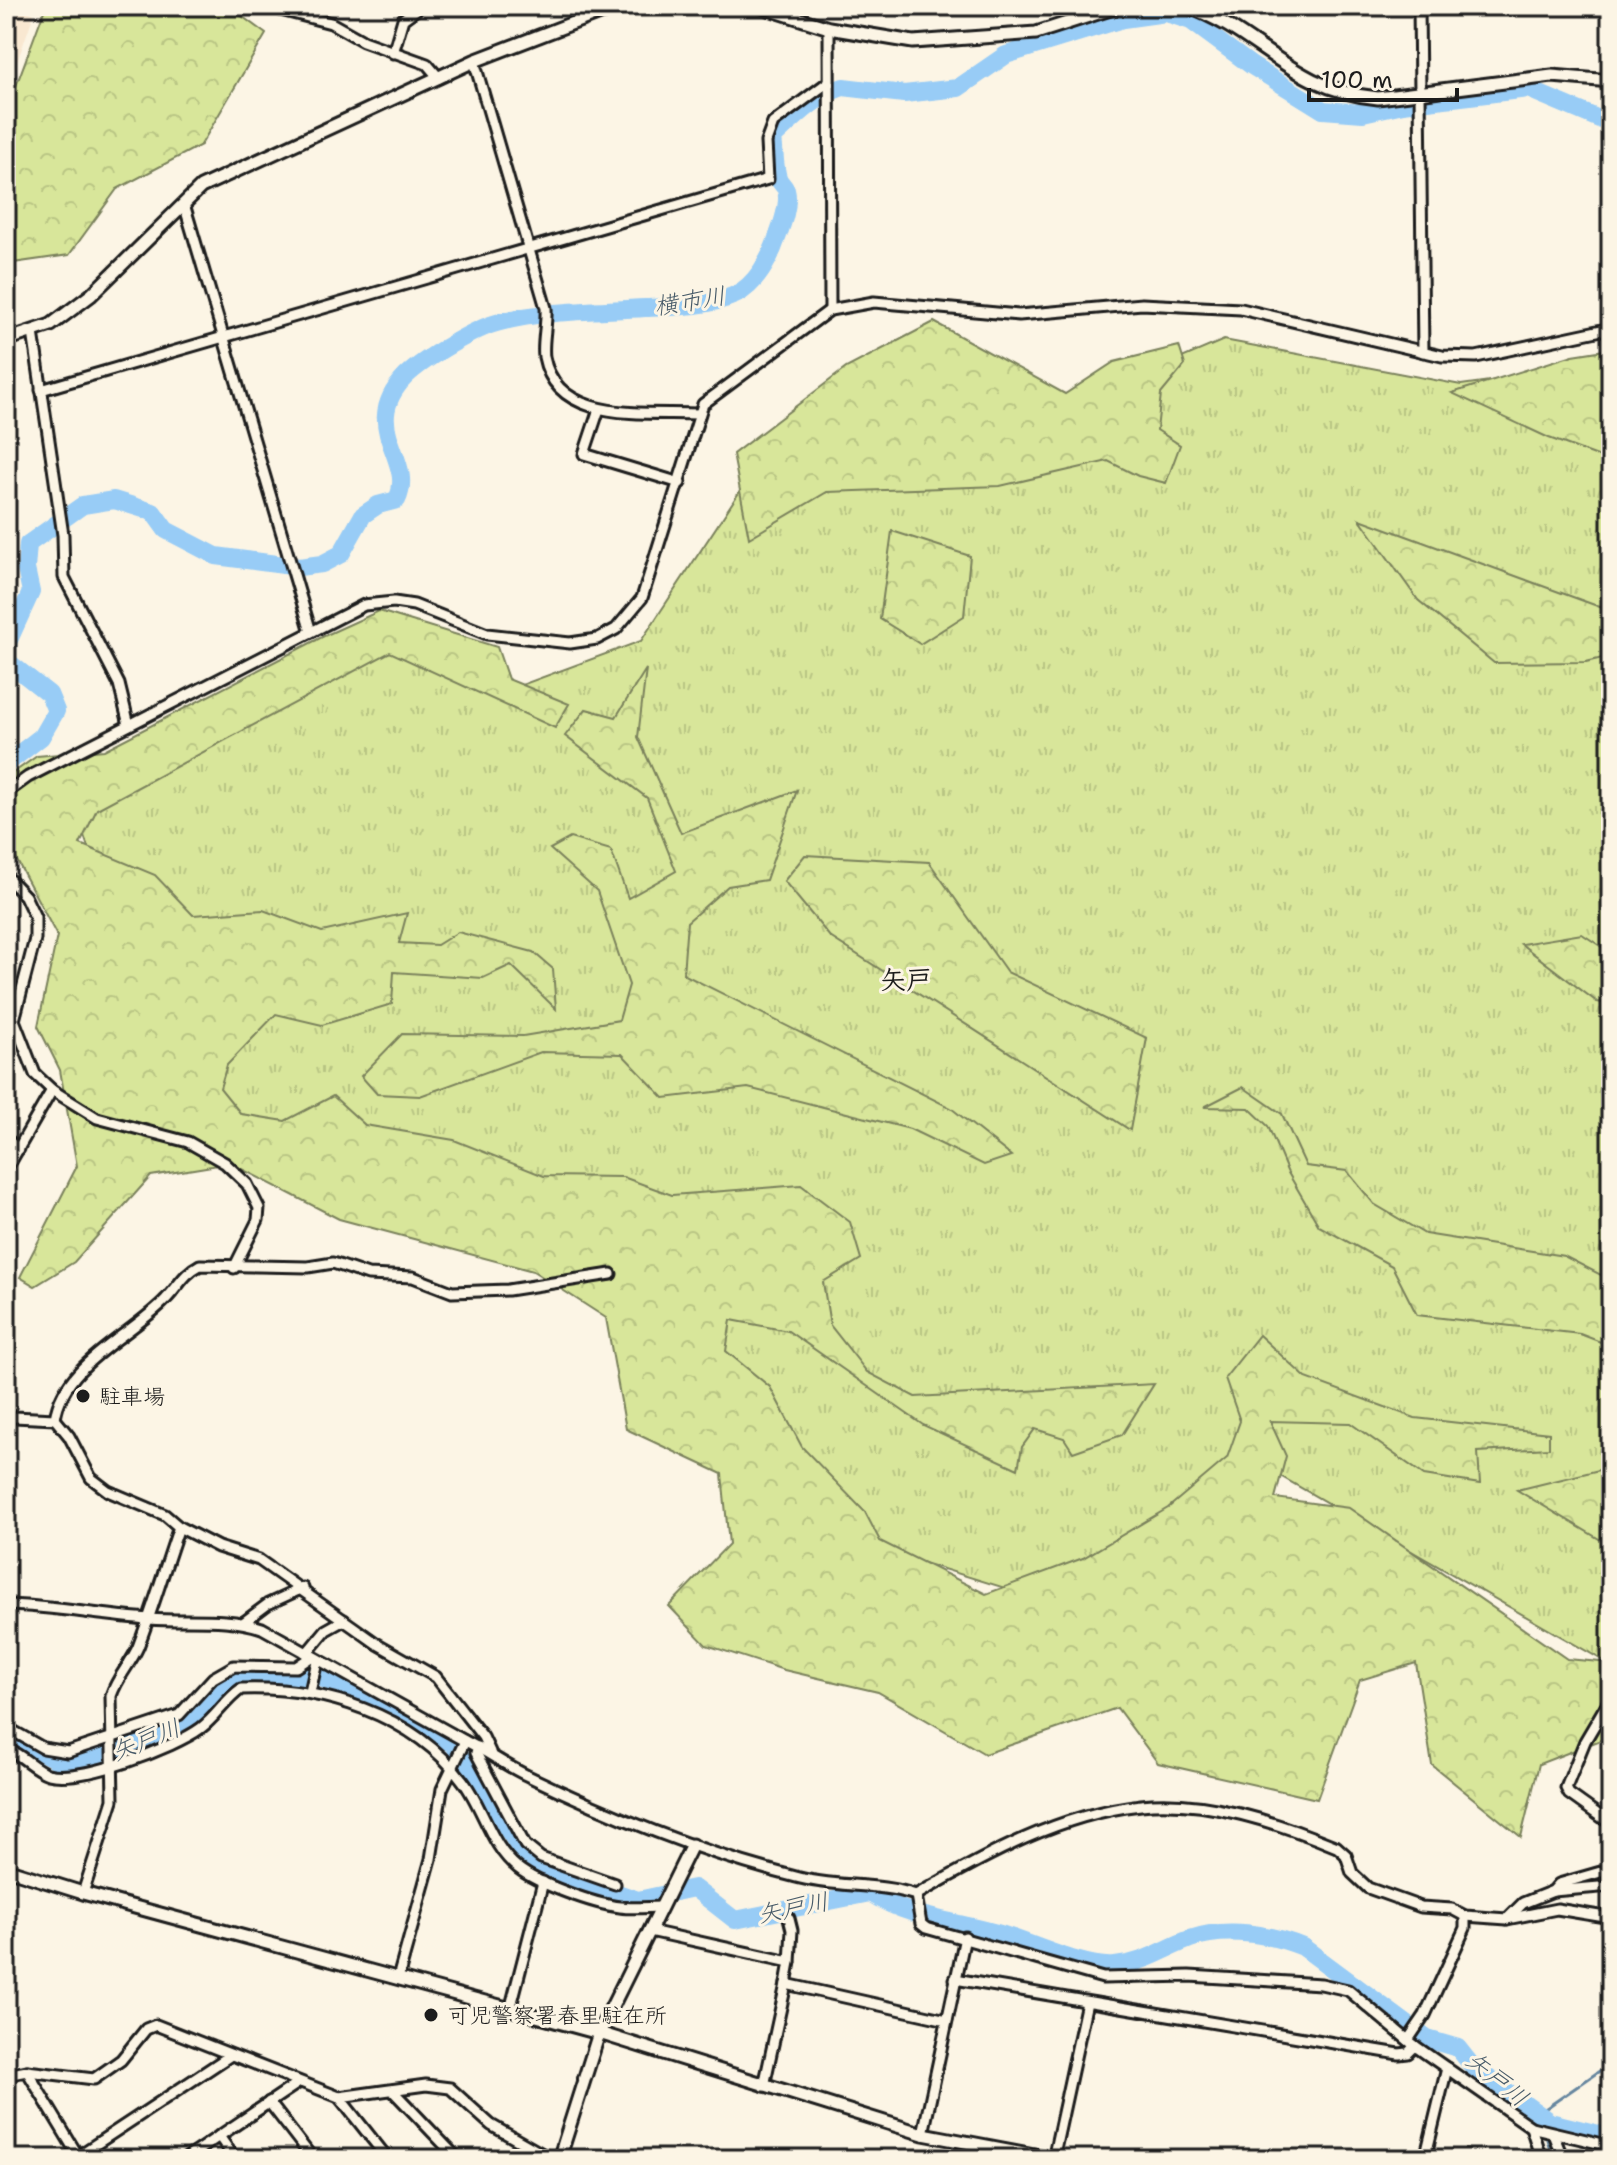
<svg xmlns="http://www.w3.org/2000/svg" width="1617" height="2165" viewBox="0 0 1617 2165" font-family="'Shantell Sans','Klee One',sans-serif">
<defs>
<pattern id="grass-tufts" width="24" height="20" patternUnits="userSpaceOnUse" patternTransform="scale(2)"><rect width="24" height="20" fill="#d8e69a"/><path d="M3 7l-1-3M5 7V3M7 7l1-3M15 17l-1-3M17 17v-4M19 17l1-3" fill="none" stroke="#b9c584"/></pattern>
<pattern id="forest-crowns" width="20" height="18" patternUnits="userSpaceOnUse" patternTransform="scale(2)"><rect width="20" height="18" fill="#d8e69a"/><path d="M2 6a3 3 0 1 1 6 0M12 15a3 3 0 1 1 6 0" fill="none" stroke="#b9c584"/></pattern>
</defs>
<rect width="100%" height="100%" fill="#fcf5e5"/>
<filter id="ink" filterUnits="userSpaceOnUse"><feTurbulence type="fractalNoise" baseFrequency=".0125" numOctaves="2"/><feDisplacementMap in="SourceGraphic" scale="16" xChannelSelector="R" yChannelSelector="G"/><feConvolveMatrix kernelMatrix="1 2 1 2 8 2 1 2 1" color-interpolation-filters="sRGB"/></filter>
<g filter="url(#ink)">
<!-- built -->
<path fill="#f9e8d1" d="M6,6H18L34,14L6,93Z"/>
<!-- grass -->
<path fill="url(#grass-tufts)" stroke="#7a815b" stroke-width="2" d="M1224,340L1461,385L1611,364V1665L1266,1468L1054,1603L823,1532L691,1333L173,1097L75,809L390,642L500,693L641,641L744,485L987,441Z"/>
<!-- forest -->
<g fill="url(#forest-crowns)" stroke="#7a815b" stroke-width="2">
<path d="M41,6H228L266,34L201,145L117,189L69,255L6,264V113L45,8Z"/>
<path d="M934,322L1065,394L1114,362L1179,346L1185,365L1161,394L1157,430L1180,445L1166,483L1138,476L1108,461L1000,486L827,492L749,538L733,454L846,368Z"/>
<path d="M1611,349V461L1549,438L1452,393L1573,355Z"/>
<path d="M1360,519L1611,611V656L1586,662L1494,663L1418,600Z"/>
<path d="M892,531L970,556L964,616L920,644L880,619Z"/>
<path d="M379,611L497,647L508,679L569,704L555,728L390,652L97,809L80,844L155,875L193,915L263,910L322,932L407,913L399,943L437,945L458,932L533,952L553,969L556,1009L511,965L483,978L394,972L392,1004L322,1025L276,1014L227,1065L220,1088L241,1114L285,1121L333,1096L365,1125L454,1140L544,1176L623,1177L672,1195L801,1185L850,1222L861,1259L823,1282L830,1325L867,1372L915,1397L1154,1384L1122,1435L1073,1452L1064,1438L1035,1429L1022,1447L1018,1469L923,1425L788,1331L731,1320L726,1351L770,1387L802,1447L865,1512L880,1541L986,1594L1083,1558L1168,1508L1227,1458L1240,1421L1225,1378L1259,1335L1306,1378L1415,1418L1549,1433V1448L1478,1452L1480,1484L1424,1475L1350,1423L1270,1421L1286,1456L1275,1498L1349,1508L1567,1659L1611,1663V1736L1539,1764L1521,1837L1432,1765L1416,1663L1360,1680L1317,1799L1158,1763L1117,1708L985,1754L878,1692L784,1670L706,1645L669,1606L729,1544L722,1474L626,1429L606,1318L533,1271L339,1219L230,1163L151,1176L74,1262L35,1286L20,1277L77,1166L60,1070L38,1026L57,936L6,840V778L37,756L104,750L324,636Z"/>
<path d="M646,669L638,737L681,833L797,790L766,880L728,886L687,922L683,974L951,1108L1011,1156L984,1165L910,1129L748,1088L664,1098L622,1054L541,1052L420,1096L377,1094L361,1076L402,1034L523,1036L619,1020L629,985L597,891L550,849L570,838L611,850L628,898L676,871L647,798L565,736L586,709L616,717Z"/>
<path d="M805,855L929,862L1007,972L1147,1038L1130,1130L830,937L784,881Z"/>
<path d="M1582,934L1611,953V1004L1597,1002L1521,944Z"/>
<path d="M1243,1087L1282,1114L1306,1166L1347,1171L1374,1204L1425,1234L1564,1256L1611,1280V1346L1580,1334L1417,1315L1392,1266L1319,1226L1287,1171L1268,1126L1249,1108L1204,1107Z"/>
<path d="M1611,1469V1546L1517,1490L1599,1470Z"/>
</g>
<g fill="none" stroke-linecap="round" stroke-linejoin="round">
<!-- stream -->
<path stroke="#66869f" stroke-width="3" d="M1553,2159L1539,2113L1611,2063"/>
<!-- river -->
<g stroke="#98ccf6" stroke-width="18">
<path d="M6,764L41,737L56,711L49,694L7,661L8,642L31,592L26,569L28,544L83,505L114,500L153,512L166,530L216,556L299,567L322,564L341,554L363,515L378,505L397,500C417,459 356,427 406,376C425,358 475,328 500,322C547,310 598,311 645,308C674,307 708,307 735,295C756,285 770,259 777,238C782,225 790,204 786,190C786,188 780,182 779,180C774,169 775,151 773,138C794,119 815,96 843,87L904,94L958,88L1006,55L1123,19L1166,13L1191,21L1252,66L1323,110L1363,113L1403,104L1528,89L1611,124"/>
<path d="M6,1734L57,1760H95L193,1721L229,1681L251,1674L319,1677L404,1714L453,1744L525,1856L568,1876L638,1900L694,1888L735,1920L870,1893C909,1919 959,1921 1004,1935C1033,1944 1086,1969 1115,1966C1148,1962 1161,1950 1190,1939C1224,1927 1269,1933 1303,1947L1427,2039L1458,2048L1473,2067L1550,2122L1611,2137"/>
</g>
<defs>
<g id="minor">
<path d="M265,6L331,23L363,41L427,64L439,78"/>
<path d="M1419,6L1423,352"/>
<path d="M829,28L830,310"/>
<path d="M393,53L403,19L421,6"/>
<path d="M474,61L546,308C547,325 542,342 544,357C557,425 648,411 699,414"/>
<path d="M184,204L311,632"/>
<path d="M33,332L63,535L64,577L119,684L129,725"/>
<path d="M41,390L768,179L766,142L773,123L827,83"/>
<path d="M599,409L584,454L680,483"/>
<path d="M6,793L28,777L364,605L394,602L414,605L487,634L570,643L597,639L616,629L642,598L703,404L830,310L874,302L1019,315L1142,304L1241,309L1442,356L1476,357L1611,328"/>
<path d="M6,876L25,896L35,917V939L14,1020L35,1074L52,1090L97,1118L188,1142L225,1163L247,1184L259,1208L258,1220L234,1268"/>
<path d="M6,1139L19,1149"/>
<path d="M6,1170L52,1090"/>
<path d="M6,1413L14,1417L55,1419L69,1436L91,1478L108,1491L165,1515L179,1527L218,1547L259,1560L376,1643L436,1677L483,1737L490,1752"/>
<path d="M55,1419C63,1363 130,1337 166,1299C179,1286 183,1274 200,1265L308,1267L333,1263L368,1275L413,1277L452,1292L508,1290L611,1274"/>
<path d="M6,1605C55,1606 102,1616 149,1619C188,1622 225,1616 262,1628L465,1741C487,1751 506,1766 528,1776C613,1817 705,1854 796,1877C836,1888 876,1882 916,1895C986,1855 1060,1814 1141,1805C1205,1798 1279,1823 1337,1847L1346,1855L1352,1873L1368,1888L1421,1907L1452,1909L1465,1916L1507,1919L1557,1909L1611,1918"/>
<path d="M244,1622L268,1604L303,1588"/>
<path d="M306,1654L326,1630L344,1620"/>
<path d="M310,1692L317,1661"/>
<path d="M1611,1697L1585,1741L1566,1788L1569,1794L1611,1824"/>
<path d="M6,1727L43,1748L68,1752L179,1715L213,1678L234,1666L296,1667L311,1657"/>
<path d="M478,1747L476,1753L525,1845L541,1858L615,1884"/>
<path d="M6,1749C22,1754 33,1769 48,1774C81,1783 174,1748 201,1728C216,1717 225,1700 241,1689C322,1686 413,1714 463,1781C483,1807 491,1847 518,1868C538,1884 594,1904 620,1907C633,1909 649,1907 662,1907"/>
<path d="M1553,1891L1611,1886"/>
<path d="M83,1893L113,1800L111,1696C117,1677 130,1665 138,1647C153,1608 165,1567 179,1527"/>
<path d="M916,1895L921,1924L926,1928L1103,1978L1189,1976L1321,1984L1348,1990L1415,2046L1531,2127L1611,2146"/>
<path d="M1507,1919L1523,1903L1553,1891L1559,1884L1611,1869"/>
<path d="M650,1931L790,1962L792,1930L789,1918"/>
<path d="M790,1962L786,1984L947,2020"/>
<path d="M398,1978L431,1859L442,1789L465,1741"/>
<path d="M955,1979L1399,2054L1408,2053L1415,2046"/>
<path d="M510,2010L543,1882"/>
<path d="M1408,2040L1425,2015L1465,1928V1916"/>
<path d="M27,2071L80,2159"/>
<path d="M6,2075L27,2071L94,2079L121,2060L146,2029L156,2025L339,2097L426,2085L450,2088L491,2125L551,2159"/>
<path d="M764,2086L786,1984"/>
<path d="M393,2091L458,2159"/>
<path d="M339,2097L388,2159"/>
<path d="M269,2102L313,2159"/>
<path d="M1531,2127L1541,2159"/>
<path d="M923,2134L965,1937"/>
<path d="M1553,2134L1563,2159"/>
<path d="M219,2136L235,2159"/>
<path d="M78,2156L231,2055"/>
<path d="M185,2159L298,2083"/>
<path d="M1053,2159L1087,2002"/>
<path d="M1425,2159L1447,2068"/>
</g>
<g id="tertiary">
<path d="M759,6L829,28L913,42L1036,33L1120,6"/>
<path d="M1186,6C1261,32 1290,90 1378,98L1552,76L1611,81"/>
<path d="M6,340L51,325L91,295L201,187L474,61L599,13L631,6"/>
<path d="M6,1869L83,1893L599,2033L923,2134L1056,2159"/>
<path d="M559,2159L599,2033L692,1845"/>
</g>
</defs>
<!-- minor casing -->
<use href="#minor" stroke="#1c1c1c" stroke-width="15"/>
<!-- tertiary casing -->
<use href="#tertiary" stroke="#1c1c1c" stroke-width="17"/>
<!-- minor -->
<use href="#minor" stroke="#fcf5e5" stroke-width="9"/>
<!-- tertiary -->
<use href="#tertiary" stroke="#fcf5e5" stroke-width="11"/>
</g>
</g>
<!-- markers -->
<g fill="#1c1c1c" stroke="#fcf5e5" stroke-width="3">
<circle cx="83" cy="1396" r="8"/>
<circle cx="431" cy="2015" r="8"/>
</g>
<g text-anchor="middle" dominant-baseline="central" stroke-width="6" stroke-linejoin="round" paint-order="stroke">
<!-- poi labels -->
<g font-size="22" fill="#1c1c1c" stroke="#fcf5e5" text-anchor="start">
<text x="99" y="1396">駐車場</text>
<text x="447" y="2015">可児警察署春里駐在所</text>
</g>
<!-- water labels -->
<g font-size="24" font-style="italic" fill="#475a68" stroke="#fcf5e5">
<text transform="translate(690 301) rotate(-9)">横市川</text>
<text transform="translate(146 1740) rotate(-22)">矢戸川</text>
<text transform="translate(793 1908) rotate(-11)">矢戸川</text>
<text transform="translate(1497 2079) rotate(39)">矢戸川</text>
</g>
<!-- quarter labels -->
<g font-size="26" font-weight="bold" fill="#1c1c1c" stroke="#fcf5e5">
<text x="906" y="979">矢戸</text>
</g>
</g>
<!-- margin -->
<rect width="1617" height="2165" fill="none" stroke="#fcf5e5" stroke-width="32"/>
<rect x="16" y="16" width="1585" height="2133" fill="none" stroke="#1c1c1c" stroke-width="3" filter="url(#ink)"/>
<!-- scale -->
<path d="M1309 88v12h148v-12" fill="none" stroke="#1c1c1c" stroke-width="4"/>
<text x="1321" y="88" font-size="24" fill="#1c1c1c" stroke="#fcf5e5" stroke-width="6" paint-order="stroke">100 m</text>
</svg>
